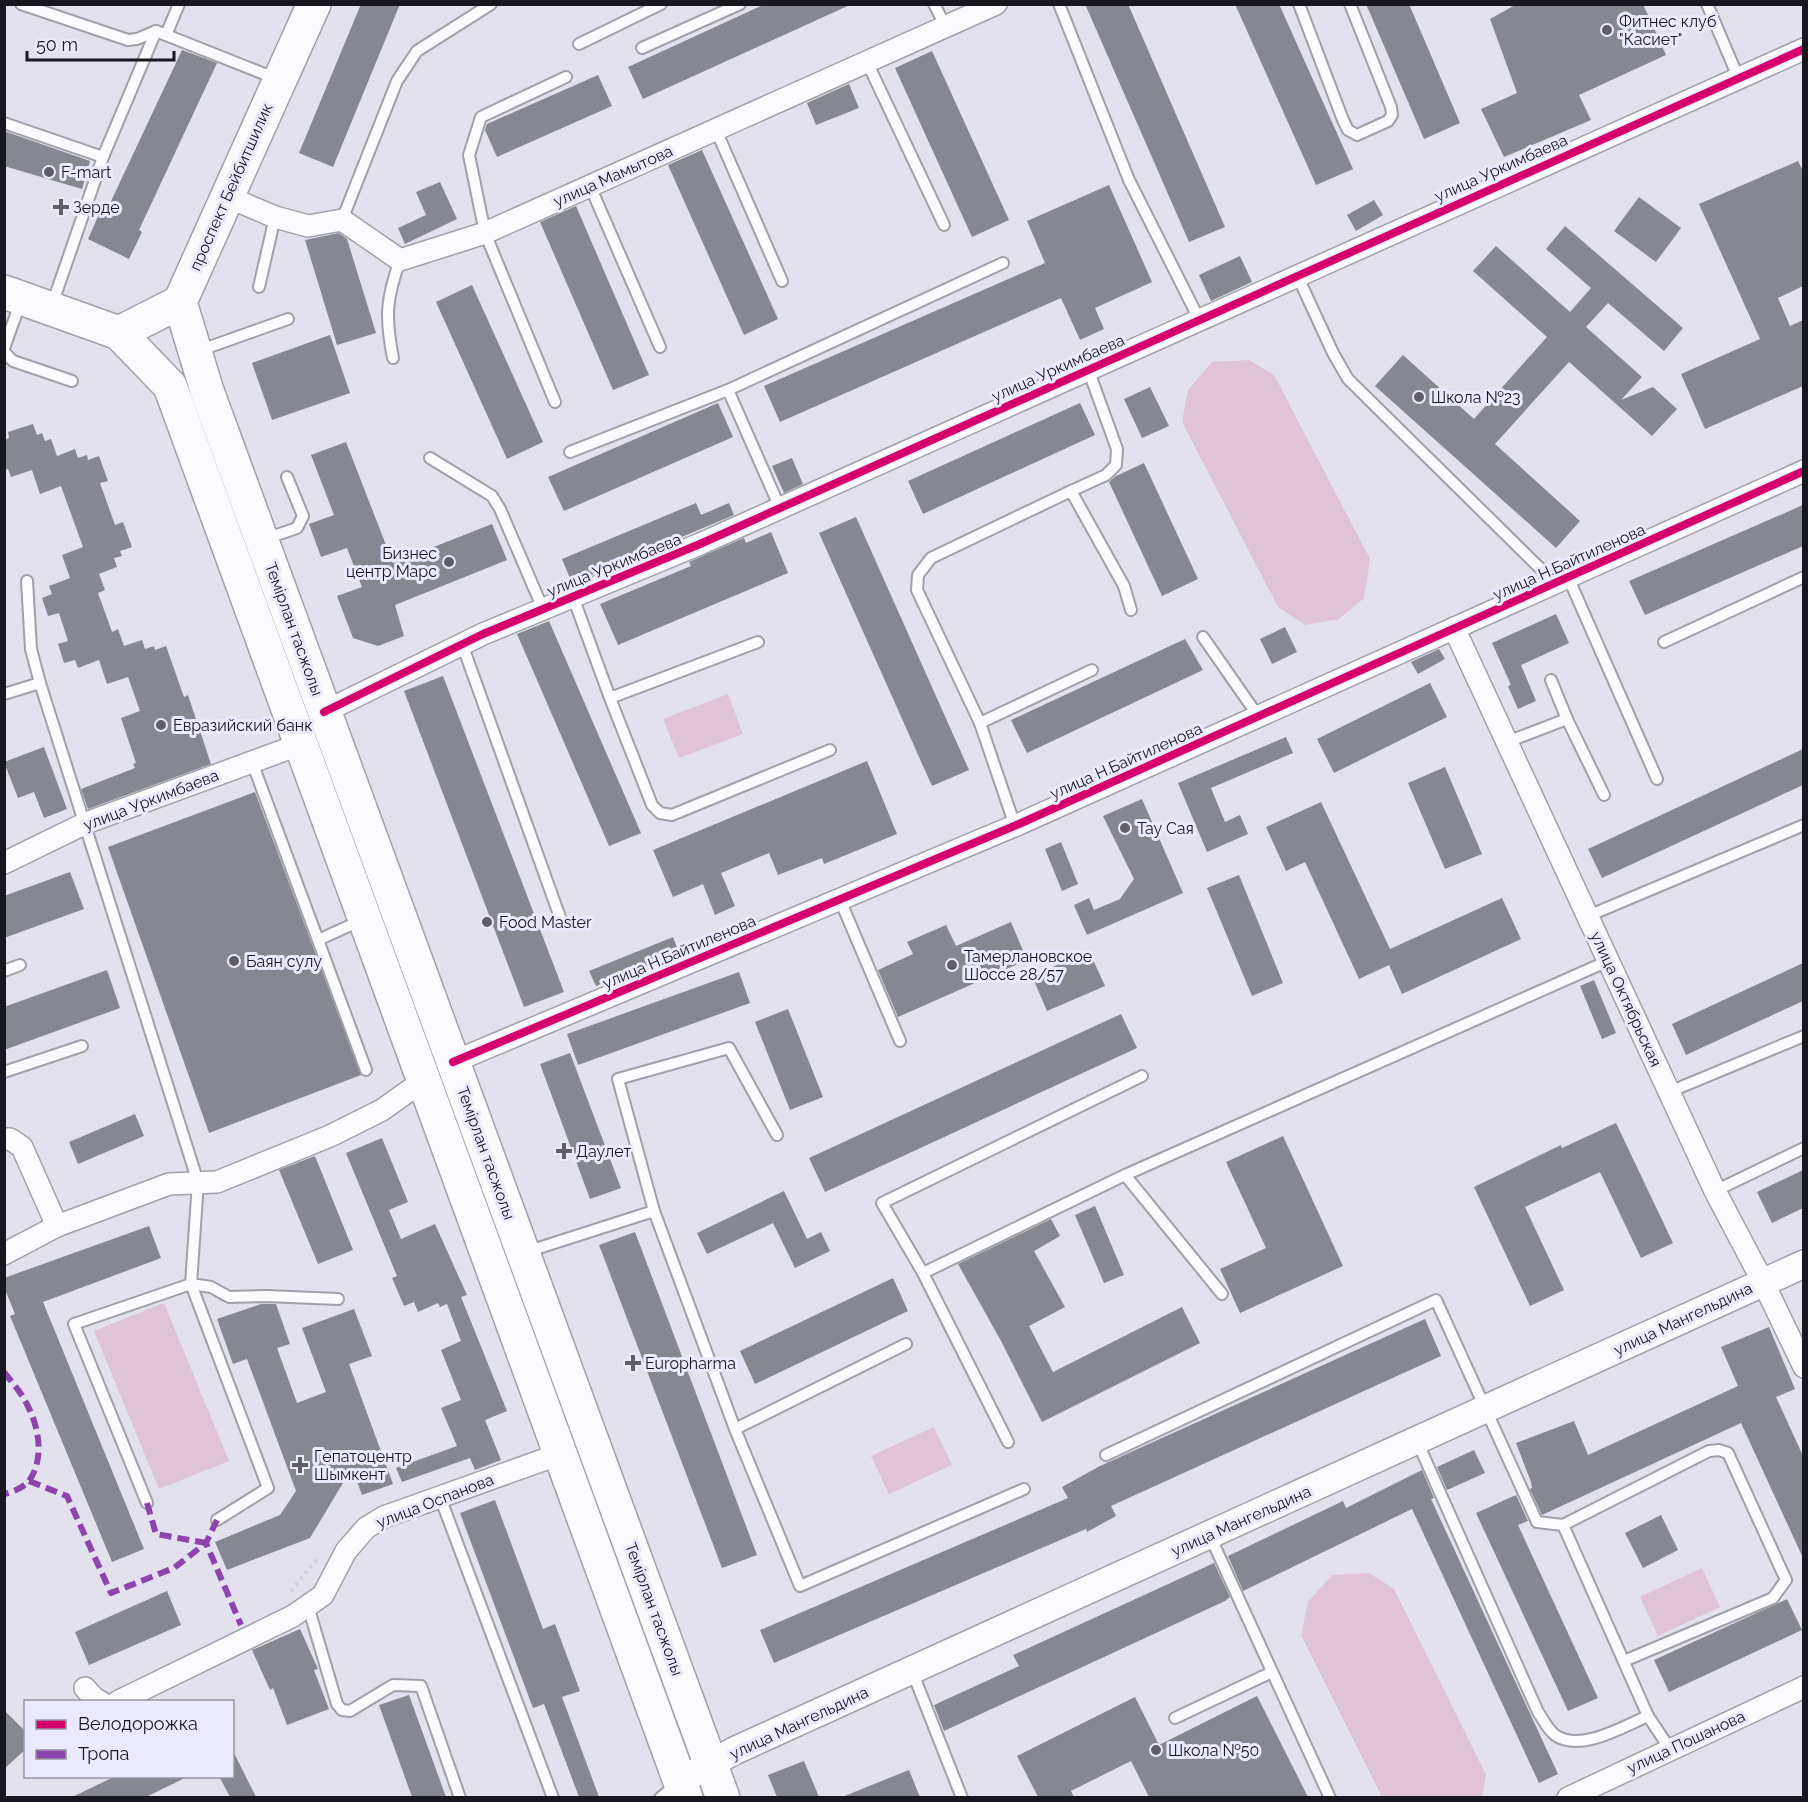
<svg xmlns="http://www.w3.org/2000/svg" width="1808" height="1802" viewBox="0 0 1808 1802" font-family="Raleway,sans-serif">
<rect width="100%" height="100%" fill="#e2e1ed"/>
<!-- green -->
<g fill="#e0c3d4">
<path d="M1249,360L1274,375L1370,559L1364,598L1339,619L1305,625L1278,607L1182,422L1188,390L1212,362Z"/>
<path d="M728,694L743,734L679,758L663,719Z"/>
<path d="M164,1303L229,1461L159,1489L94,1331Z"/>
<path d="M934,1427L952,1465L889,1494L871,1456Z"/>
<path d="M1702,1568L1720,1607L1658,1636L1640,1597Z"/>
<path d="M1369,1573L1394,1589L1486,1775L1482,1797H1382L1301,1635L1308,1602L1332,1575Z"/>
</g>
<!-- building -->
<g fill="#868891">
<path d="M361,4H400L333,167L299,153Z"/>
<path d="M765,4H852L643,99L628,67Z"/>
<path d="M1085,4H1128L1225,227L1189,242Z"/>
<path d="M1235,4H1279L1353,169L1316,185Z"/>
<path d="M1366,4H1409L1460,123L1424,139Z"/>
<path d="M1517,4H1643L1666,55L1579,95L1591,120L1504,157L1481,109L1517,93L1490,19Z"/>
<path d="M182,50L217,63L139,230L142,232L129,259L88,239L100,212L105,214Z"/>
<path d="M932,51L1009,220L972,237L895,68Z"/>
<path d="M598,75L612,106L497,157L485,130L487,124Z"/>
<path d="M849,84L859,108L816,125L807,103Z"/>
<path d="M4,131L90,161L82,189L4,166Z"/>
<path d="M702,150L778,319L744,335L668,165Z"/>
<path d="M1798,161L1803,171V286L1778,298L1790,326L1803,320V386L1705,429L1681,374L1760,339L1699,204Z"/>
<path d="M440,182L457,219L405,244L398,228L426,215L416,192Z"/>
<path d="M1109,185L1152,282L1095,308L1104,329L1080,340L1061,298L780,422L764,386L1045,263L1027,221Z"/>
<path d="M1639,197L1681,228L1656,262L1614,231Z"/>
<path d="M1374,200L1383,215L1356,231L1347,215Z"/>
<path d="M576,206L649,375L613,390L540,222Z"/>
<path d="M1565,226L1683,328L1664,351L1608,303L1586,327L1642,377L1621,400L1653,387L1677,409L1652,436L1569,362L1495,444L1580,521L1556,548L1375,386L1403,355L1474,419L1547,337L1473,271L1496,246L1570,312L1591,288L1546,249Z"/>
<path d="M339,233L347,239L376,333L337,345L305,240Z"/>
<path d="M1240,256L1252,282L1211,301L1199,275Z"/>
<path d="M472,285L543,442L507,459L436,302Z"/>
<path d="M330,335L350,393L272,420L252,363Z"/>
<path d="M1150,387L1169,426L1142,438L1124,399Z"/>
<path d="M718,403L733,437L564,511L548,477Z"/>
<path d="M1080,403L1095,435L923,514L908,481Z"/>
<path d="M33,424L37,435L42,433L45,441L51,439L57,456L75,449L78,458L87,455L88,460L99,456L108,481L100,483L115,525L123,522L132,547L120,551L122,556L114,558L117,567L99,574L105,590L98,593L112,632L118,629L124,646L142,640L145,649L154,646L155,650L166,646L184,697L188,695L211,764L88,809L81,789L135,768L133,764L136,763L121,718L140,711L128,677L107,684L99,660L78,668L75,660L64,663L58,644L68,641L59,613L48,616L42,598L52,594L49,586L70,578L62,555L83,547L61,486L40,494L32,470L11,477L8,469L4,470V440L9,438L8,432Z"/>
<path d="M346,442L393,563L492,524L507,560L395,605L404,636L378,646L353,638L337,596L362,587L347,548L321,557L309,524L334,515L311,455Z"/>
<path d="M792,458L803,484L784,493L772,466Z"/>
<path d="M1144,463L1198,579L1162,596L1109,482L1116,476Z"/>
<path d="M696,503L701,515L729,503L734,515L572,583L562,559Z"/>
<path d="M1803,505V546L1645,615L1629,581Z"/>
<path d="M856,517L969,770L932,786L819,533Z"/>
<path d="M771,532L788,573L618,645L600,604L691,566L689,562L744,538L746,543Z"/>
<path d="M1556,614L1569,643L1521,665L1536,701L1518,709L1508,686L1511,685L1492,643Z"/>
<path d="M549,621L641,833L609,846L517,634Z"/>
<path d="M1285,627L1297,652L1272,664L1260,639Z"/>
<path d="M1185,639L1203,670L1027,753L1011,720Z"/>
<path d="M1439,649L1445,659L1418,674L1411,662Z"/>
<path d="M443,676L564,992L524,1007L404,691Z"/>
<path d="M1430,683L1447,717L1334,773L1317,739Z"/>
<path d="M1286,737L1293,753L1211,788L1225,822L1240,815L1248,834L1207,852L1178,783Z"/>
<path d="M44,747L67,809L44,818L34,792L18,798L4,762Z"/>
<path d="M1803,749V785L1602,878L1588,849Z"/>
<path d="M867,761L897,834L824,864L822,858L778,875L769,853L721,873L735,906L715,915L703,884L673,897L653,850Z"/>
<path d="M1445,767L1482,854L1445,869L1408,783Z"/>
<path d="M255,792L361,1075L209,1133L108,847Z"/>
<path d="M1142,799L1183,893L1087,935L1074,905L1089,898L1094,910L1120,899L1134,879L1103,816Z"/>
<path d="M1321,802L1390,949L1502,898L1521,939L1402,994L1389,965L1359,979L1305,862L1286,871L1266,827Z"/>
<path d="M1061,842L1078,884L1062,891L1045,849Z"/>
<path d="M70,872L84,909L4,938V896Z"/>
<path d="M1239,875L1283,983L1252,996L1207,888Z"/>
<path d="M1011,922L1027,960L898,1017L878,970L913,954L907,942L946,925L956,946Z"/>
<path d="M673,937L679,953L596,986L589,971Z"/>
<path d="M1089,951L1105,986L1047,1011L1032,976Z"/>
<path d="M1803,963V1001L1686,1055L1672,1024Z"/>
<path d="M107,970L120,1008L4,1050V1007Z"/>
<path d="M739,972L750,1003L578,1065L567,1034Z"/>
<path d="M1594,980L1616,1033L1602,1039L1580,986Z"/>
<path d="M788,1009L823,1097L790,1110L755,1022Z"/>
<path d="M1121,1014L1137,1048L825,1192L809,1158Z"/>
<path d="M570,1053L621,1188L590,1199L540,1064Z"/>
<path d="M135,1114L144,1136L78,1164L69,1142Z"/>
<path d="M1616,1123L1673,1243L1641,1258L1600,1172L1525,1207L1564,1290L1530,1306L1474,1187L1561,1145L1562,1148Z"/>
<path d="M1283,1136L1343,1266L1240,1313L1220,1269L1266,1248L1226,1162Z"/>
<path d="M382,1138L408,1202L389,1210L401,1239L435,1224L467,1295L461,1297L507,1411L485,1420L501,1460L475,1470L470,1458L402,1482L396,1468L457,1446L441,1408L461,1400L441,1350L461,1341L447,1304L440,1307L438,1303L418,1312L414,1302L404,1306L392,1278L397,1276L346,1153Z"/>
<path d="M315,1156L353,1250L318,1264L279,1170Z"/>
<path d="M1803,1170V1208L1772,1223L1757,1192Z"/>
<path d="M784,1191L807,1239L821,1232L830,1251L795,1268L773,1223L707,1254L697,1233Z"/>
<path d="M1095,1206L1124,1275L1104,1283L1075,1215Z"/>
<path d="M1051,1219L1060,1236L1034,1251L1065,1307L1029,1326L1053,1372L1182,1307L1200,1343L1042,1422L1001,1341L958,1264Z"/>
<path d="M149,1226L161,1258L43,1302L144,1549L112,1562L10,1316L15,1314L4,1287V1278Z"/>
<path d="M635,1232L757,1555L722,1568L599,1245Z"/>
<path d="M893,1278L908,1311L755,1384L740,1351Z"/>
<path d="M261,1304H276L290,1344L277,1348L297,1403L326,1392L302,1328L354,1309L372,1356L349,1364L393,1484L362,1495L352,1468L310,1538L227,1570L215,1542L280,1515L296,1491L247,1359L233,1364L217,1319Z"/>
<path d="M1425,1319L1441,1356L1111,1506L1116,1516L1087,1532L1086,1529L774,1663L760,1630L1068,1498L1062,1487L1100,1466Z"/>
<path d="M1769,1327L1795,1389L1776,1397L1803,1456V1558L1741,1423L1542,1515L1530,1489L1532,1488L1531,1482L1516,1443L1574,1421L1588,1455L1738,1386L1721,1347Z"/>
<path d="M1474,1450L1485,1473L1447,1490L1437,1467Z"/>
<path d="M1422,1470L1434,1498L1431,1499L1558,1774L1539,1783L1412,1509L1243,1591L1228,1556L1343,1501L1346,1508Z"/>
<path d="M1516,1495L1528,1521L1518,1525L1598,1698L1568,1711L1476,1513Z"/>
<path d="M495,1500L543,1629L555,1624L580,1691L562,1697L599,1797H579L544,1704L533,1708L460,1513Z"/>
<path d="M1661,1515L1678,1550L1643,1568L1625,1533Z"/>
<path d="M1214,1563L1230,1597L1225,1601L944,1731L934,1705L1019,1666L1013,1655Z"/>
<path d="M167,1591L181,1625L89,1665L75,1632Z"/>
<path d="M1787,1599L1802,1630L1669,1692L1654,1660Z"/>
<path d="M300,1629L318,1669L314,1670L329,1709L287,1725L273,1688L270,1690L252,1650Z"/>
<path d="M409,1695L446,1797H412L379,1705Z"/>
<path d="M1257,1696L1308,1797H1149L1131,1761L1071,1791L1074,1797H1038L1017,1756L1135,1697L1159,1745Z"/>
<path d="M4,1710L26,1732V1749L4,1769Z"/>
<path d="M232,1749L256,1797H230L219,1776H232Z"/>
<path d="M804,1761L819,1797H777L768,1775Z"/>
<path d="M909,1770L920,1797H842Z"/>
<path d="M116,1776H189L146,1797H72Z"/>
</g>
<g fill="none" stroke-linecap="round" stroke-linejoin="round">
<defs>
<g id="service">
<path d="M21,4L128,40L137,39L156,31L277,79"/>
<path d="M934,4L946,27"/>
<path d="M1059,4L1129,180L1199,319"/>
<path d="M1299,4L1343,120L1348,130L1357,135L1388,121L1392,115L1391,107L1350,4"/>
<path d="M1707,4L1738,77"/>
<path d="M166,35L179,4"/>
<path d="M579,44L661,4"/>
<path d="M642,48L740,4"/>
<path d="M867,62L944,225"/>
<path d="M4,123L103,157"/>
<path d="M716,130L782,281"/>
<path d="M590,186L660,347"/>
<path d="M342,220L397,81L417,51L491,4"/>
<path d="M1297,275L1333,353L1348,379L1555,583"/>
<path d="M259,287L275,217"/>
<path d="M52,305L103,157L156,31"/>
<path d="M4,348L21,301"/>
<path d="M198,351L288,319"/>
<path d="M4,352L13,361L72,381"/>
<path d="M393,358C385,317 386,299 400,260"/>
<path d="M728,390L1003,263"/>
<path d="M555,402L485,233L469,155L481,117L566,77"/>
<path d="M570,452L728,390L780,508"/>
<path d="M430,458L492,496L500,509L543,609"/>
<path d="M1071,491L1106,475L1116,465L1117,449L1088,369"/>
<path d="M265,539L297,528L303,516L287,477"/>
<path d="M1568,577L1657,779"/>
<path d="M27,581L31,649L40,683L198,1182L191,1284L268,1488L217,1520"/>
<path d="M573,597L610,698L652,805L660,813L672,815L830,750"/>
<path d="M1203,637L1258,716"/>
<path d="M1664,642L1804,577"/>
<path d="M462,644L561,920"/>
<path d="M1551,680L1567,719L1604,795"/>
<path d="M4,694L40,683"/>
<path d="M610,698L758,642"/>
<path d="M980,723L1092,670"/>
<path d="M1507,742L1567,719"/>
<path d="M252,762L318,940"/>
<path d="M1019,824L1012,817L980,723L917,590L918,575L931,558L1071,491L1124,586L1131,610"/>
<path d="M840,900L900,1041"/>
<path d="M1588,916L1804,825"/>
<path d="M362,920L318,940L366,1070"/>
<path d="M4,971L20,965"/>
<path d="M4,1072L82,1046"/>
<path d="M1669,1092L1804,1036"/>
<path d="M1125,1175L1222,1294"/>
<path d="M1715,1191L1804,1148"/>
<path d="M654,1211L735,1429L800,1586L1024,1489"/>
<path d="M526,1252L654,1211L618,1079L729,1048L777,1135"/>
<path d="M923,1273L882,1203L1142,1076"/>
<path d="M735,1429L906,1344"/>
<path d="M1417,1441L1538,1712C1543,1719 1548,1730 1555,1735C1580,1753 1624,1726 1648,1716"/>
<path d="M1008,1442L923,1273L1125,1175L1608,961"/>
<path d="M1106,1455L1436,1300L1537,1522L1563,1525L1648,1716L1670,1749"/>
<path d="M440,1497L553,1798"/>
<path d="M147,1503L74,1324L191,1284L211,1287L229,1297L267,1296L338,1299"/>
<path d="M1563,1525L1709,1451L1719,1450L1728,1453L1786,1580L1773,1598L1624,1661"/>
<path d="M1210,1536L1330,1798"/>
<path d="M308,1606L337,1704L342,1710L350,1711L393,1685L421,1686L460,1798"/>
<path d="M912,1671L962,1798"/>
<path d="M1175,1718L1272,1672"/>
<path d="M660,1798L677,1784"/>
</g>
<g id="minor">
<path d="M228,197L275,217L308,226L342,220L400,260L485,233L996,4"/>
<path d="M1454,628L1715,1191L1763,1282L1804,1367"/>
<path d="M324,712L483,634L700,544L1804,49"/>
<path d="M4,863L86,823L301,744"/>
<path d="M453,1062L1019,824L1804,471"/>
<path d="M4,1139H10L22,1147L57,1226"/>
<path d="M4,1254L57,1226L169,1184L217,1182L330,1136L382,1110L424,1080"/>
<path d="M85,1688L94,1698L101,1702"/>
<path d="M117,1702L293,1616L323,1595L346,1551L366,1528L384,1517L560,1454"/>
<path d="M1568,1798L1804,1687"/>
</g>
<path id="tertiary" d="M680,1781L734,1751L1804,1264"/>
<g id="primary">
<path d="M314,4L180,302L207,391L723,1798"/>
<path d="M4,292L119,333L170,386L686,1798"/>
<path d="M119,333L180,302"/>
</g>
</defs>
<!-- service casing -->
<use href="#service" stroke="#a1a0a9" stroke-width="14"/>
<!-- minor casing -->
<use href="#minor" stroke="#a1a0a9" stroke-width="24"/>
<!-- tertiary casing -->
<use href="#tertiary" stroke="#a1a0a9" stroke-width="30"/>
<!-- primary casing -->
<use href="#primary" stroke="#a1a0a9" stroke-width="36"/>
<!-- path -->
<path stroke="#d1d0d4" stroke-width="4" stroke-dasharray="3 4.5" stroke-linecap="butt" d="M291,1591L318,1558"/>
<!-- service -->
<use href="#service" stroke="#fbfafc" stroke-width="10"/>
<!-- minor -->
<use href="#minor" stroke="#fbfafc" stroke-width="21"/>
<!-- tertiary -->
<use href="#tertiary" stroke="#fbfafc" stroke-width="27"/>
<!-- primary -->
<use href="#primary" stroke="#fbfafc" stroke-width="33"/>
<!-- quiet -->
<g stroke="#8e44ad" stroke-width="6" stroke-dasharray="12 6" stroke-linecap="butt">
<path d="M4,1372C11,1381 19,1390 24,1399C38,1422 46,1457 29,1481C23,1488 13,1492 4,1494"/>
<path d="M29,1481L67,1496L111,1593L174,1568L206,1543"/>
<path d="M147,1503L156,1534L206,1543"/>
<path d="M217,1520L206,1543L241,1625"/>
</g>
<defs>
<g id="cycleway">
<path d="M324,712L483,634L700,544L1804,49"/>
<path d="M453,1062L1019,824L1804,471"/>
</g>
</defs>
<!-- cycleway casing -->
<use href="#cycleway" stroke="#ebe9fd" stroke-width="11"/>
<!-- cycleway -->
<use href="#cycleway" stroke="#d6006c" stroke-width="8"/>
</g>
<!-- markers -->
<g fill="#5f5e68" stroke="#ebe9fd" stroke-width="2">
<circle cx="1607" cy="30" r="6"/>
<circle cx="49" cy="172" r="6"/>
<path d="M58 198h6v6h6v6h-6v6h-6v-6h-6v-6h6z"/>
<circle cx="1419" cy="397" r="6"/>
<circle cx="449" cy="562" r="6"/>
<circle cx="161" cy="725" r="6"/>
<circle cx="1125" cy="828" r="6"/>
<circle cx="487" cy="922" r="6"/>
<circle cx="234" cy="961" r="6"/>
<circle cx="952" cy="965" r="6"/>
<path d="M561 1142h6v6h6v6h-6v6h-6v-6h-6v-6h6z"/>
<path d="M630 1354h6v6h6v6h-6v6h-6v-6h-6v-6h6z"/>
<path d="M297 1456h6v6h6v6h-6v6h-6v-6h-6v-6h6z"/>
<circle cx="1156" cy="1750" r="6"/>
</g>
<g text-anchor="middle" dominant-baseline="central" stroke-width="6" stroke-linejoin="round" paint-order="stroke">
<!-- poi labels -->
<g font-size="16" fill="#181720" stroke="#ebe9fd" text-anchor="start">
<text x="1619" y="21">Фитнес клуб<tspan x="1619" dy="18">"Касиет"</tspan></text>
<text x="61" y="172">F-mart</text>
<text x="73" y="207">Зерде</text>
<text x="1431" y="397">Школа №23</text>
<text x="437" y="553" text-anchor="end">Бизнес<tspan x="437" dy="18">центр Марс</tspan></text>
<text x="173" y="725">Евразийский банк</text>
<text x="1137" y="828">Тау Сая</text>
<text x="499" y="922">Food Master</text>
<text x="964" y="956">Тамерлановское<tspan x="964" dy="18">Шоссе 28/57</tspan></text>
<text x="246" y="961">Баян сулу</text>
<text x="576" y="1151">Даулет</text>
<text x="645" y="1363">Europharma</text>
<text x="314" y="1456">Гепатоцентр<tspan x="314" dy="18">Шымкент</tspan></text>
<text x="1168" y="1750">Школа №50</text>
</g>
<!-- street labels -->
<g font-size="16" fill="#181720" stroke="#ebe9fd">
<text transform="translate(1501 168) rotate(-24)">улица Уркимбаева</text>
<text transform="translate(613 176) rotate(-24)">улица Мамытова</text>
<text transform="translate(231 187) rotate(-66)">проспект Бейбитшилик</text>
<text transform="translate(1058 368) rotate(-24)">улица Уркимбаева</text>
<text transform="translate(1569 562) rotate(-24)">улица Н.Байтиленова</text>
<text transform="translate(614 565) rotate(-22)">улица Уркимбаева</text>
<text transform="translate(294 629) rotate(70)">Темірлан тасжолы</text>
<text transform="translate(1126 761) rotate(-24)">улица Н.Байтиленова</text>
<text transform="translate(151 800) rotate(-21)">улица Уркимбаева</text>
<text transform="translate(679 952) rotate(-23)">улица Н.Байтиленова</text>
<text transform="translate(1626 999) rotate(65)">улица Октябрьская</text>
<text transform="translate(486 1153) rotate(70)">Темірлан тасжолы</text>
<text transform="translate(1683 1319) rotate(-25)">улица Мангельдина</text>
<text transform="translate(435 1501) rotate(-21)">улица Оспанова</text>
<text transform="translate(1241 1521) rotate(-24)">улица Мангельдина</text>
<text transform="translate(654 1609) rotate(70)">Темірлан тасжолы</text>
<text transform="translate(799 1723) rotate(-25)">улица Мангельдина</text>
<text transform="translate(1686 1742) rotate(-25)">улица Пошанова</text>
</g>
</g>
<!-- border -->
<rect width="1808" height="1802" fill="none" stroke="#181720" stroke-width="12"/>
<!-- legend -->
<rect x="24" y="1700" width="210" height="78" fill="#ebe9fd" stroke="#9795a5" stroke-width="1.5"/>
<rect x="36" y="1720" width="30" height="9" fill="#d6006c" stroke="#9795a5" stroke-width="1.5"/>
<text x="78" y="1730" font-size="18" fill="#181720">Велодорожка</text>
<rect x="36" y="1750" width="30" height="9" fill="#8e44ad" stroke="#9795a5" stroke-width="1.5"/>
<text x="78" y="1760" font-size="18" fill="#181720">Тропа</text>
<!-- scale -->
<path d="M27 51v9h147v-9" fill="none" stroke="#181720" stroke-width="3"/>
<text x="36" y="51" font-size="18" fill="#181720" stroke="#ebe9fd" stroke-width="4.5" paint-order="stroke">50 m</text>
</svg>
